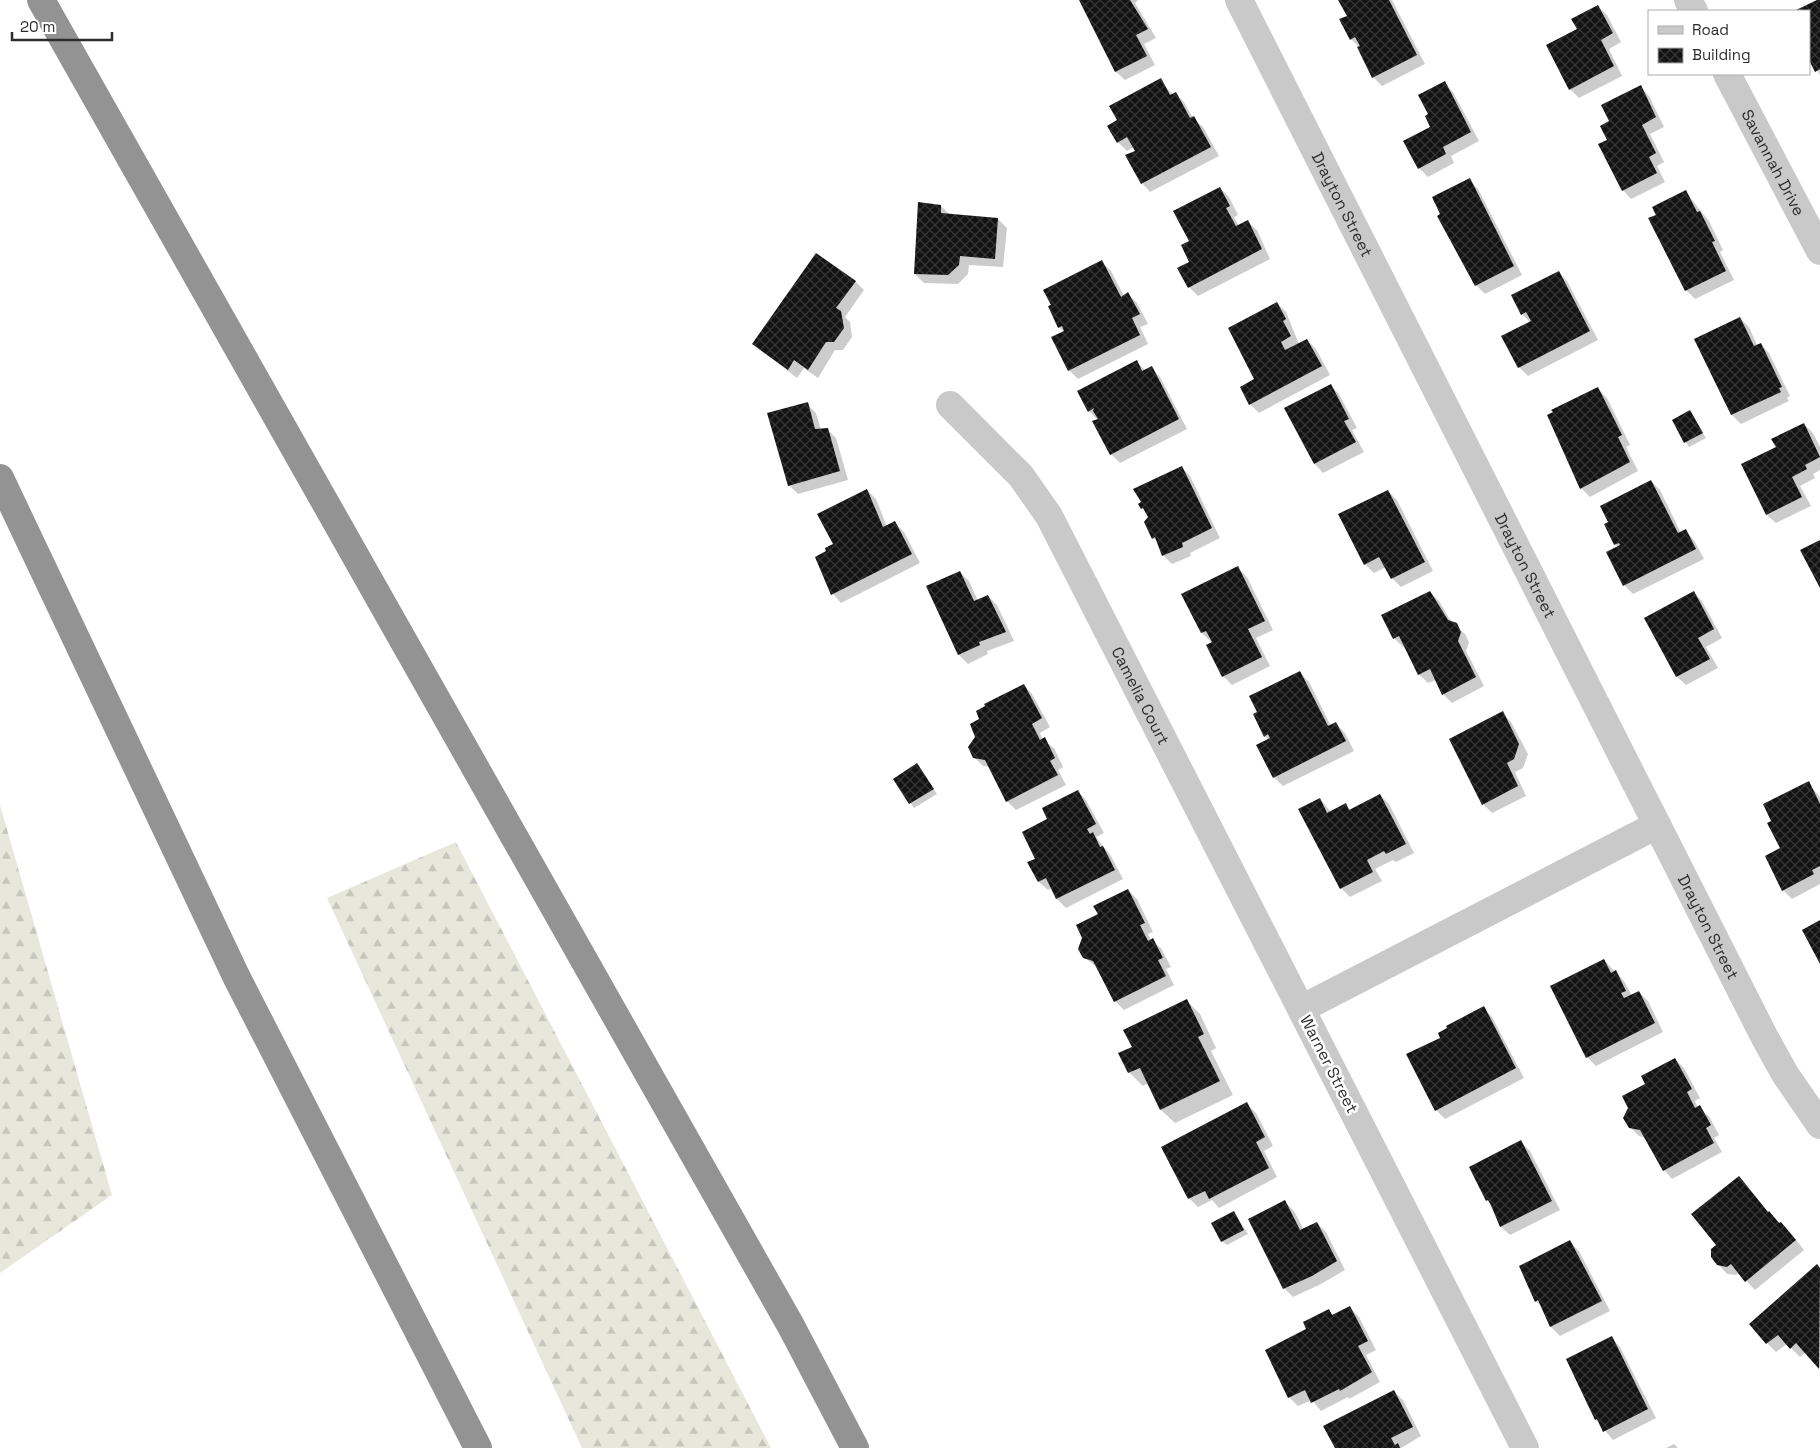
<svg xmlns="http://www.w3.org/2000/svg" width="1820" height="1448" viewBox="0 0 1820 1448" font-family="'Space Grotesk',sans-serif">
<defs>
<pattern id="forest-firs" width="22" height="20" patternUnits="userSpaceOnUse" patternTransform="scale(1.25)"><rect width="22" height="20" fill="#e7e8db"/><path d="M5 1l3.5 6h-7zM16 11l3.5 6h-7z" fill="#c6c7bc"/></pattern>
<pattern id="building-cross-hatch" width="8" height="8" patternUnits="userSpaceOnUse" patternTransform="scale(1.25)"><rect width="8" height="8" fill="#131313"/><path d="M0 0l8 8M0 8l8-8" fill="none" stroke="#363636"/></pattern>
</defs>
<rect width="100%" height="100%" fill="#fff"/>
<!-- forest -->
<g fill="url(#forest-firs)">
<path d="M0,805L112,1195L0,1273Z"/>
<path d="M456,842L771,1448H582L327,898Z"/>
</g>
<!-- shadow -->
<g fill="#0003">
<path d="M1080,0H1138L1135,3L1156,38L1144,44L1155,65L1125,80L1116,72Z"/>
<path d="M1340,0H1392L1425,64L1382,86L1373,77L1359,47L1351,39L1348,17Z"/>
<path d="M1820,0V75L1809,58V11H1797Z"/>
<path d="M1598,6L1607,15L1621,42L1609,49L1622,76L1579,98L1570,89L1578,30Z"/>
<path d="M1160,80L1173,95L1175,93L1184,102L1193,118L1203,127L1219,156L1150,192L1142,183L1134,147L1127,151L1118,142L1119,121Z"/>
<path d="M1444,83L1453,92L1479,141L1451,156L1454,163L1428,177L1419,168L1432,127L1429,115Z"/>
<path d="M1640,87L1649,96L1664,127L1650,134L1664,162L1657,166L1665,182L1631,199L1623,190L1609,140L1610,122Z"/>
<path d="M1469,180L1478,189L1522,275L1485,294L1476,285Z"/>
<path d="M1220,188L1229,197L1238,215L1234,217L1239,226L1248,222L1257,230L1270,259L1198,296L1189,287L1191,242Z"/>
<path d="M1685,191L1709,221L1723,250L1720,252L1734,280L1695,299L1686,290L1650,219Z"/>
<path d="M941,206L950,215L998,219L1007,228L1003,267L969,265L968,274L958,284L924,283L915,274Z"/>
<path d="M1102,262L1111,271L1124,296L1128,294L1137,303L1148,324L1140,327L1148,344L1078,379L1069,370L1064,332L1059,327Z"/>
<path d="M1558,272L1567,281L1598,340L1528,376L1519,367L1530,322L1522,314Z"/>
<path d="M855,281L864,290L845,317L850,322L852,337L843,350H835L818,378L804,368L797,378L753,344Z"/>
<path d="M1277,303L1286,312L1299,344L1307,340L1316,349L1330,375L1259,413L1250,404Z"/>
<path d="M1740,318L1749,327L1757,345L1760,344L1769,353L1790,396L1787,398L1789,401L1741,424L1732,415L1695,339Z"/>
<path d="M1137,362L1146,371L1151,368L1160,377L1187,429L1120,463L1111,454L1098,420L1089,411Z"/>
<path d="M1330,385L1339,394L1357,428L1352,430L1364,452L1323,473L1315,464Z"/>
<path d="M1598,389L1607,398L1630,445L1626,447L1638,471L1590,497L1581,488Z"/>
<path d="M807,404L816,413L821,430L827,429L836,438L848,480L798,494L789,485Z"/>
<path d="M1690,412L1706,438L1689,447L1673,421Z"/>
<path d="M1804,424L1813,433L1820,447V470L1813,474L1815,478L1800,486L1811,506L1776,523L1767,515L1742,465L1778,447Z"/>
<path d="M1182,468L1190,476L1220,538L1190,553L1191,556L1172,564L1163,555L1161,545L1153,538L1149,518L1140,504Z"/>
<path d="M1651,481L1660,490L1681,533L1685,531L1694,540L1704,559L1633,594L1624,585L1618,547L1615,544Z"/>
<path d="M867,490L876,499L887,527L895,523L904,532L920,563L841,603L833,594L828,552Z"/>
<path d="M1388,491L1397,500L1433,571L1401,587L1392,578L1386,567L1374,573L1365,564Z"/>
<path d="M1238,568L1247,577L1273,630L1256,638L1270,666L1232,685L1223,676L1212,643L1202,633L1183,595Z"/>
<path d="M960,572L969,581L978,601L988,596L997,605L1014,641L987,651L988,654L968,664L959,655L928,587Z"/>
<path d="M1430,592L1439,601L1452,623L1465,634L1469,642L1466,651L1484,686L1452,703L1443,694L1436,680L1428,683L1419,674L1405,646L1403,647L1394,638Z"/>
<path d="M1694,593L1702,601L1722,638L1706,647L1718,668L1686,685L1677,677L1646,618Z"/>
<path d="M1300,673L1309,682L1331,726L1336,724L1345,733L1354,751L1283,786L1274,777L1269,740L1265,736L1258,712Z"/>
<path d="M1024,685L1032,694L1050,727L1040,733L1043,740L1054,748L1063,767L1058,770L1066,785L1016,810L1007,801L990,767L983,766L974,757L981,719Z"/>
<path d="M1502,713L1511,722L1528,754L1523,768L1515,772L1526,796L1492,813L1483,804Z"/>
<path d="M917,765L937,794L914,808L894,779Z"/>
<path d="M1808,783L1820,797V884L1792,899L1783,890L1781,848L1773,821Z"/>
<path d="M1077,791L1086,800L1104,833L1096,837L1111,856L1123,879L1066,908L1057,899L1052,888L1048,890L1039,882L1036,859L1049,820Z"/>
<path d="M1380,795L1389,804L1414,853L1396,862L1393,860L1375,869L1382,881L1350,897L1341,888L1320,799L1331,812L1346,805L1351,810Z"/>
<path d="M1128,890L1137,899L1153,932L1148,934L1151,940L1161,948L1171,967L1166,969L1174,985L1124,1010L1115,1001L1098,968L1084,957L1100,915Z"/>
<path d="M1604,960L1624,981L1632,996L1639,992L1648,1001L1663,1032L1596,1066L1587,1057L1552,986Z"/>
<path d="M1186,1000L1200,1014L1216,1048L1211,1051L1233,1095L1175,1123L1161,1110L1149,1083L1143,1086L1129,1072Z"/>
<path d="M1484,1008L1492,1017L1524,1078L1445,1119L1436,1110L1442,1039Z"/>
<path d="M1675,1059L1684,1068L1700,1098L1695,1101L1698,1108L1709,1116L1719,1135L1714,1138L1722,1152L1672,1179L1664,1170L1646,1138L1639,1136L1630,1127V1108L1647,1085Z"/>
<path d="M1247,1104L1256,1113L1273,1146L1264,1151L1277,1177L1219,1208L1212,1200L1198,1207L1189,1198L1163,1147Z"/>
<path d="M1521,1142L1530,1151L1560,1210L1510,1235L1501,1227L1471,1167Z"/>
<path d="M1285,1202L1294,1211L1304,1230L1317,1223L1326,1232L1345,1270L1321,1284L1293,1297L1284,1288L1264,1251Z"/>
<path d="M1234,1212L1248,1234L1227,1245L1222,1241Z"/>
<path d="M1769,1213L1790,1232L1804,1250L1755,1290L1739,1273L1736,1275L1727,1274L1718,1264Z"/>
<path d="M1570,1242L1579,1251L1610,1311L1560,1336L1551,1327L1543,1308L1536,1301Z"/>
<path d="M1817,1266L1820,1269V1368L1806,1352L1800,1357L1787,1344L1776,1352L1767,1343Z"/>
<path d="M1350,1308L1359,1317L1376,1350L1366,1355L1380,1382L1349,1399L1348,1397L1321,1411L1312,1400L1298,1406L1289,1397L1329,1311L1334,1316Z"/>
<path d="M1611,1338L1620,1347L1656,1418L1613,1440L1596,1420L1568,1360Z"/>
<path d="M1394,1392L1403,1400L1421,1436L1401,1448H1336Z"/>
<path d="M1674,1444L1678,1448H1666Z"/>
</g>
<!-- building -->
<g fill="url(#building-cross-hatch)">
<path d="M1079,0H1130L1148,29L1136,35L1147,56L1115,72Z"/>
<path d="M1338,0H1389L1417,55L1372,78L1357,47L1360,46L1355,37L1350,40L1339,19L1347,16Z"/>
<path d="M1817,0H1820V69L1815,72L1809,60V11H1794Z"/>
<path d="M1598,5L1613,33L1601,40L1614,66L1569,90L1546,45L1577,29L1571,19Z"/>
<path d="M1161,78L1170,95L1176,92L1190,118L1194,116L1211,147L1141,184L1125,155L1135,151L1127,137L1117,143L1107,126L1117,120L1109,106Z"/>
<path d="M1445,81L1471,132L1443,147L1446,154L1418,169L1403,141L1430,127L1425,116L1428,114L1418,95Z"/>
<path d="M1641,85L1656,117L1642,125L1656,153L1649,157L1657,173L1622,191L1598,144L1607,140L1600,126L1609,121L1601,105Z"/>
<path d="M1470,178L1514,266L1475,286L1437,216L1440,214L1432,197Z"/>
<path d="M1220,187L1230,206L1226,208L1236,226L1248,220L1262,249L1188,288L1177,268L1189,262L1181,245L1189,241L1173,211Z"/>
<path d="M1686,190L1697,212L1700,211L1715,241L1712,242L1726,271L1685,291L1648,218L1656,215L1652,207Z"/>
<path d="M918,202L941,205V213L998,218L995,259L960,256L959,265L948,275L914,274Z"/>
<path d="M816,253L856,281L836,308L841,311L844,328L834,342H826L808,370L794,360L788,370L752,344Z"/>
<path d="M1102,260L1121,297L1128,292L1140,314L1132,318L1140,335L1068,371L1051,337L1064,331L1062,326L1058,328L1048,306L1051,305L1043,290Z"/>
<path d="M1559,271L1590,331L1518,368L1501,336L1531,321L1526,312L1521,315L1511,295Z"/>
<path d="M1277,302L1286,319L1283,321L1291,336L1281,342L1285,350L1307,339L1322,366L1249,405L1240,387L1254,379L1228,328Z"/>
<path d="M1740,317L1754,346L1761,343L1782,387L1779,388L1781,392L1731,415L1694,339Z"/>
<path d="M1137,360L1142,371L1152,366L1179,419L1110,455L1092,421L1098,419L1093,411L1094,408L1088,412L1077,391Z"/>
<path d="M1331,384L1349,419L1344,421L1356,442L1314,464L1284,408Z"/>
<path d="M1598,387L1622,435L1618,437L1630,462L1580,489L1547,415L1553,412L1551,410Z"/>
<path d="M808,402L815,429L828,428L840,471L788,486L767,413Z"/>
<path d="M1690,410L1703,433L1684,443L1672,420Z"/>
<path d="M1804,423L1820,457L1805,465L1807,469L1792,477L1802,497L1766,515L1741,464L1776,447L1771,439Z"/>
<path d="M1182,466L1212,528L1182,543L1183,547L1162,556L1155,537L1152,539L1144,522L1148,517L1143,508L1141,509L1138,504L1141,502L1133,489Z"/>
<path d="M1651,480L1678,533L1686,529L1696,549L1623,586L1606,552L1620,545L1619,543L1614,545L1604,524L1608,522L1600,506Z"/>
<path d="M867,489L883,527L895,521L912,554L831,595L815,557L826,551L825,548L833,544L817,514Z"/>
<path d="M1388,490L1425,562L1391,579L1379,557L1364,565L1338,514Z"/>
<path d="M1820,540V588L1800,550Z"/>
<path d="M1238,566L1265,621L1248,629L1262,657L1222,677L1206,645L1212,642L1206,631L1201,633L1181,594Z"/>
<path d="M960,571L974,601L988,595L1006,632L979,642L980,645L958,655L926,586Z"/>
<path d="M1430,591L1448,620L1457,623L1461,632L1458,641L1476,677L1442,695L1430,669L1418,675L1399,636L1393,639L1381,615Z"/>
<path d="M1694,591L1714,629L1698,638L1710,659L1676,677L1644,618Z"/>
<path d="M1300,671L1328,726L1336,722L1346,741L1273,778L1256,745L1270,738L1268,734L1264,737L1253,714L1257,712L1249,696Z"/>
<path d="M1024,684L1042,718L1032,724L1040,740L1045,737L1055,758L1050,761L1058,775L1006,802L985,760L973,758L968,747L975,737L970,724L979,719L976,711L985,706L984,704Z"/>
<path d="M1503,711L1519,744L1514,759L1507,763L1518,786L1482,805L1449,739Z"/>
<path d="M917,763L934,789L909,804L893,779Z"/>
<path d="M1809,781L1820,804V866L1812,870L1814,874L1782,891L1765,856L1780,848L1767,823L1771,821L1763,804Z"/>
<path d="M1078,790L1096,824L1087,829L1090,834L1093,832L1100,847L1103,846L1115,870L1056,899L1046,878L1038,882L1027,862L1035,859L1022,832L1047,819L1042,808Z"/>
<path d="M1380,794L1406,844L1386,854L1384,851L1367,860L1373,872L1340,889L1298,809L1320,798L1327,813L1346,803L1349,810Z"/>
<path d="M1128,889L1145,923L1140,925L1148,941L1153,938L1163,958L1158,960L1166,976L1114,1002L1093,961L1083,958L1078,949L1082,938L1076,925L1098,914L1093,906Z"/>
<path d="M1820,920V964L1802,930Z"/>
<path d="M1604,959L1611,973L1616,970L1626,991L1621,993L1624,998L1639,991L1655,1023L1586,1058L1550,986Z"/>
<path d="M1187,999L1204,1034L1198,1037L1220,1081L1160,1110L1140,1068L1128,1073L1118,1053L1132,1047L1123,1030Z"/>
<path d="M1484,1006L1516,1068L1435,1111L1406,1054L1440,1038L1438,1033L1447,1028L1446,1026Z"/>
<path d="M1675,1058L1692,1089L1687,1092L1695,1108L1700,1105L1711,1125L1706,1128L1714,1143L1663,1171L1640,1130L1629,1128L1623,1118L1628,1108L1622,1096L1645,1084L1641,1076Z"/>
<path d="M1247,1102L1265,1137L1256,1142L1269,1168L1209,1199L1205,1191L1188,1199L1161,1147Z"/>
<path d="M1521,1140L1552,1201L1500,1227L1491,1205L1488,1200L1486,1201L1469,1167Z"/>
<path d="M1739,1176L1768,1212L1769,1211L1779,1223L1781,1222L1796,1240L1745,1282L1731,1264L1727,1267L1717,1265L1711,1257V1249L1716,1245L1691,1214Z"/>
<path d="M1285,1200L1300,1230L1317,1222L1337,1261L1312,1276L1283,1289L1248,1219Z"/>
<path d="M1234,1211L1244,1230L1221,1242L1211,1223Z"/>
<path d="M1570,1240L1602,1301L1550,1327L1538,1300L1535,1302L1519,1266Z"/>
<path d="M1817,1264L1820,1268L1819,1369L1796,1343L1790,1349L1778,1335L1766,1344L1749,1324Z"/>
<path d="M1350,1306L1368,1341L1358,1346L1372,1372L1340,1391L1339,1389L1311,1403L1305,1390L1288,1398L1265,1350L1306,1329L1303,1322L1329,1309L1332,1315Z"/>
<path d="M1612,1336L1648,1409L1603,1432L1597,1419L1595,1420L1566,1359Z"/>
<path d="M1394,1390L1413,1427L1391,1438L1395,1445L1398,1443L1400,1448H1335L1323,1426Z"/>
</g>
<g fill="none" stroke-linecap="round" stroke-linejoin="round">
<!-- street -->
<g stroke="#c9c9c9" stroke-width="28">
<path id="s1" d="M1239,0L1765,1038L1785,1074L1820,1125"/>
<path d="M1688,0L1694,11"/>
<path id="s2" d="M1727,74L1820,251"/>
<path id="s3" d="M950,405L1021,476L1049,516L1301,1009"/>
<path d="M1525,1448L1301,1009L1657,825"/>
</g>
<!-- highway -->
<g stroke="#939393" stroke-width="28">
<path d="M41,0L791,1326L855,1448"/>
<path d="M0,478L237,978L478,1448"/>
</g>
</g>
<g text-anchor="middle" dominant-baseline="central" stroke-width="5" stroke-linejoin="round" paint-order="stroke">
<!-- street labels -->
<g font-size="16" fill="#2c2c2c" stroke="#fff">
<text stroke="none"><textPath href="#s2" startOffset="100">Savannah Drive</textPath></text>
<text stroke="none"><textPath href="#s1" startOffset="229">Drayton Street</textPath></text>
<text stroke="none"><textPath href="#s1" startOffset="634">Drayton Street</textPath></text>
<text stroke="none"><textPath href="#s3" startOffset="351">Camelia Court</textPath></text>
<text stroke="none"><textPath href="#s1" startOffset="1039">Drayton Street</textPath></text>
<text transform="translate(1329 1064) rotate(63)">Warner Street</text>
</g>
</g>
<!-- legend -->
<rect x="1648" y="10" width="162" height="65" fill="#ffffff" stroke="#ababab"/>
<rect x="1658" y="26" width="25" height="8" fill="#c9c9c9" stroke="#ababab"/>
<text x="1692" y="35" font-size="15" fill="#2c2c2c">Road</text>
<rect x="1658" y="48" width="25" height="15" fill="url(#building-cross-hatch)" stroke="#ababab"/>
<text x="1692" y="60" font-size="15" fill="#2c2c2c">Building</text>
<!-- scale -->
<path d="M12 32v8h100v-8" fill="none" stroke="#2c2c2c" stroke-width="2.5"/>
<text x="20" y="32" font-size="15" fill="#2c2c2c" stroke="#ffffff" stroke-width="4" paint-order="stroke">20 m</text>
</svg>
